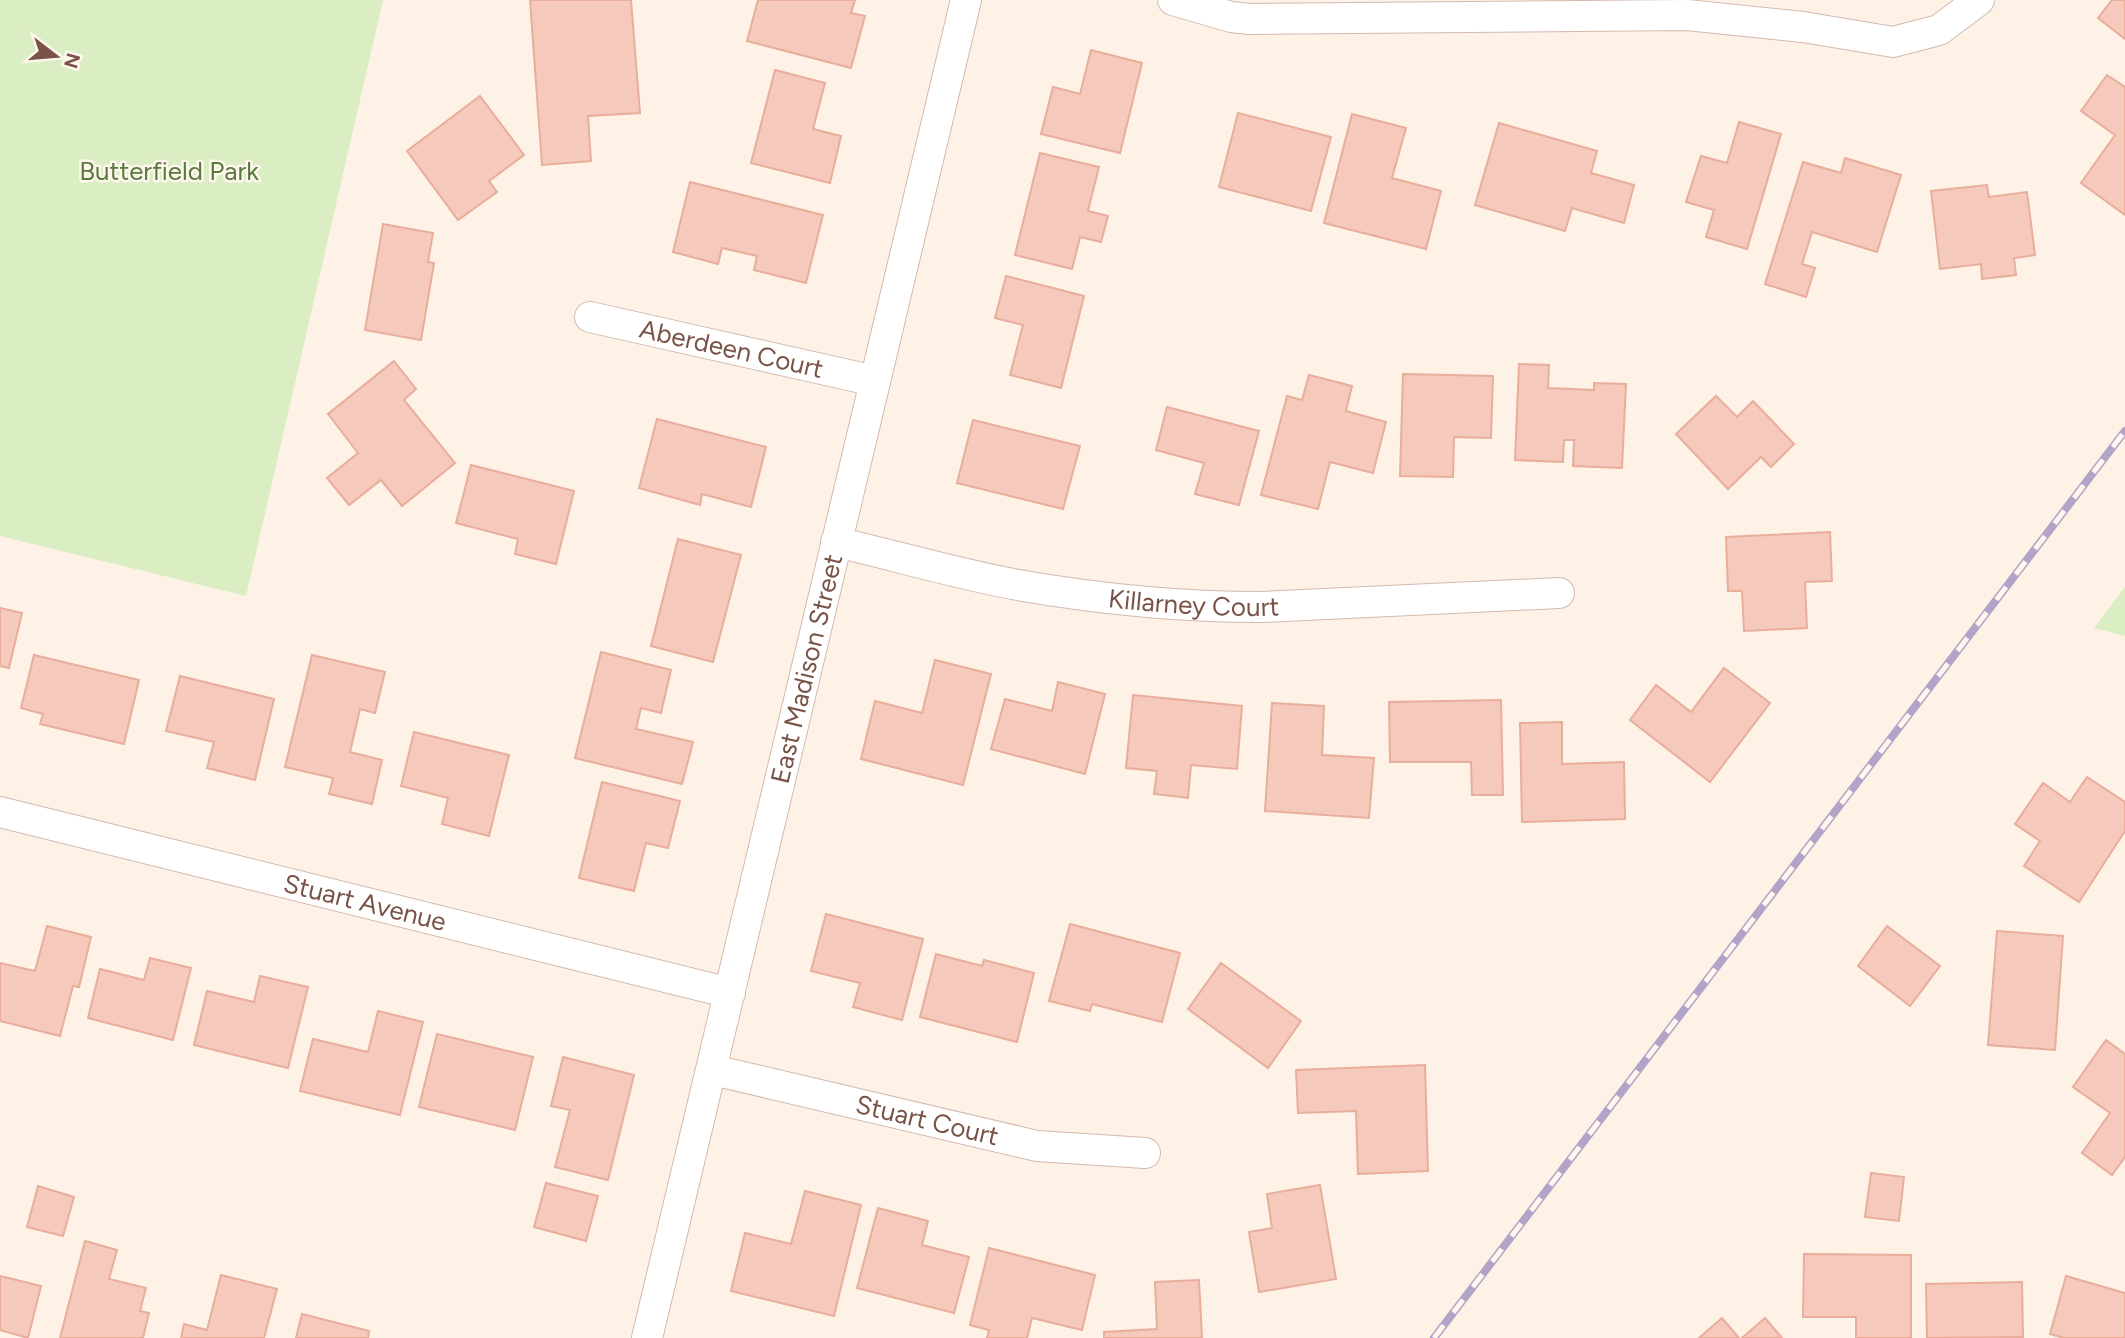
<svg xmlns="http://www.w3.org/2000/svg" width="2125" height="1338" viewBox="0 0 2125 1338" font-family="Figtree,sans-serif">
<rect width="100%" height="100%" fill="#fef1e6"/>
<!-- green -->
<g fill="#daedc3">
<path d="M0,0H383L246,596L0,536Z"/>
<path d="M2125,587V636L2094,628Z"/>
</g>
<!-- building -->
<g fill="#f5cabc" stroke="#e9ad9b" stroke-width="2">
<path d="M530,0H631L640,113L588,116L591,161L542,165Z"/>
<path d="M758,0H855L851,13L865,16L851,68L747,41Z"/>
<path d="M2112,0H2125V39L2098,18Z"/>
<path d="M1091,50L1142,63L1120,153L1041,134L1053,87L1080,94Z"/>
<path d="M775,70L825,83L813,129L841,136L830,183L751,163Z"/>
<path d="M2107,75L2125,87V215L2081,183L2115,135L2081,111Z"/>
<path d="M480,96L524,155L489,181L497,192L458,220L407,151Z"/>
<path d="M1238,113L1331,137L1311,211L1219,187Z"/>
<path d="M1352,114L1406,128L1392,178L1441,191L1426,249L1324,223Z"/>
<path d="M1739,122L1781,134L1747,249L1706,237L1714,210L1686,202L1701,156L1727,163Z"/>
<path d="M1499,123L1597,151L1591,173L1634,185L1624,223L1572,208L1565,231L1475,205Z"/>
<path d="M1040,153L1099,167L1088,211L1108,216L1101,242L1080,237L1072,269L1015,255Z"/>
<path d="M1845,158L1901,175L1877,252L1812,232L1802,264L1815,268L1806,297L1765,284L1803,162L1841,173Z"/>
<path d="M690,182L823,215L806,283L754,270L757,256L722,248L718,264L673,252Z"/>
<path d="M1987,185L1989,197L2027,192L2035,255L2014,258L2016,275L1982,279L1981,264L1940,269L1931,191Z"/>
<path d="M383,224L433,233L428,262L434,263L421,340L365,330Z"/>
<path d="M1006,276L1084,296L1061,388L1010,375L1023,325L995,318Z"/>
<path d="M394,361L416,389L404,400L455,463L402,506L381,480L349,505L327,478L358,453L328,414Z"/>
<path d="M1519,364L1549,365L1548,388L1594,390V383L1626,384L1622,468L1573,466L1574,440H1564L1563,462L1515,460Z"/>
<path d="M1403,374L1493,376L1491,438L1454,437L1453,477L1400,476Z"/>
<path d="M1309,375L1352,386L1346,411L1386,422L1373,473L1330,462L1318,509L1261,495L1287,396L1302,400Z"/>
<path d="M1716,396L1737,417L1753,401L1794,444L1771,467L1761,457L1728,489L1676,434Z"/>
<path d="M1167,407L1259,431L1239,505L1195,494L1204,463L1156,450Z"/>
<path d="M657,419L766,447L751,507L702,494L700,505L639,488Z"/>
<path d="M973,420L1080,446L1063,509L957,483Z"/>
<path d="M471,465L574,491L556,564L515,554L518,539L456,523Z"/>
<path d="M1830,532L1832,581L1805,582L1807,628L1744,631L1742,591H1728L1726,537Z"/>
<path d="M678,539L741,555L713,662L651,646Z"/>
<path d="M0,608L22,613L9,668L0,666Z"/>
<path d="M601,652L671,670L661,713L641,708L636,729L693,742L682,784L575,758Z"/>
<path d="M34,655L139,680L124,744L40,724L43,714L21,708Z"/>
<path d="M312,655L385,672L375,713L360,709L350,752L382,760L372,804L329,794L333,778L285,767Z"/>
<path d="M935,660L991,674L963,785L861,759L875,701L922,713Z"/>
<path d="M1724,668L1770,703L1710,782L1630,720L1656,685L1691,712Z"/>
<path d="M180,676L274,699L255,780L207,768L214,742L166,731Z"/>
<path d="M1058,682L1105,694L1085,774L991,749L1005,699L1052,711Z"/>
<path d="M1133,695L1242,706L1237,769L1191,765L1188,798L1154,794L1157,771L1126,768Z"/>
<path d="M1501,700L1503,795H1472L1471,762H1390L1389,702Z"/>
<path d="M1272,703L1324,706L1322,755L1374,758L1369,818L1265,811Z"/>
<path d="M1562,722V764L1624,762L1625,819L1522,822L1520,723Z"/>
<path d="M414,732L509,755L489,836L442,824L448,798L401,786Z"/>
<path d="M2087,777L2125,802V831L2079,902L2024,866L2040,841L2015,824L2043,783L2070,802Z"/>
<path d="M602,782L680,801L668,848L646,843L634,891L579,878Z"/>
<path d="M826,914L923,939L902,1020L853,1007L860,983L811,971Z"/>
<path d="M1070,924L1180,953L1162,1022L1092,1004L1090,1011L1049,1001Z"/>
<path d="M47,926L91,937L79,987L73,986L60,1036L0,1021V963L35,971Z"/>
<path d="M1887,926L1940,966L1910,1006L1858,966Z"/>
<path d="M1997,931L2063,936L2055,1050L1988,1045Z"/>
<path d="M936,954L982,966L984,960L1034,973L1017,1042L920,1017Z"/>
<path d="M150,958L191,968L173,1040L88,1018L100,969L144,980Z"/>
<path d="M1221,963L1301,1021L1268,1068L1188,1009Z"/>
<path d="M260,976L308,987L288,1068L194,1045L207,991L254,1002Z"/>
<path d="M378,1011L423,1022L400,1115L300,1091L313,1039L368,1052Z"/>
<path d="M437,1034L533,1057L515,1130L419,1107Z"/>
<path d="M2106,1040L2125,1054V1157L2112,1175L2082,1153L2110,1113L2073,1087Z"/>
<path d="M563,1057L634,1075L608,1180L555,1167L570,1110L551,1106Z"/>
<path d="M1425,1065L1428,1171L1358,1174L1356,1111L1298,1113L1296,1070Z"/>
<path d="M1871,1173L1904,1177L1899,1221L1865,1217Z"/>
<path d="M546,1183L598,1196L586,1241L534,1227Z"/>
<path d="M1320,1185L1336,1279L1259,1292L1249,1232L1272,1228L1267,1194Z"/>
<path d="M38,1186L74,1197L63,1236L27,1227Z"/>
<path d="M805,1191L861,1205L834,1316L731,1291L745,1233L791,1244Z"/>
<path d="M878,1208L928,1221L922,1245L969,1257L954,1313L857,1288Z"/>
<path d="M85,1241L117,1250L109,1279L146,1288L140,1311L149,1313L143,1338H60Z"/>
<path d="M989,1248L1095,1275L1082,1330L1032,1318L1027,1338H987L989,1330L970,1325Z"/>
<path d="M1804,1254L1911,1255V1338H1856V1317H1803Z"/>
<path d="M221,1275L277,1289L264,1338H181L184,1324L207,1330Z"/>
<path d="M0,1276L41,1286L28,1338L0,1330Z"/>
<path d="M2066,1276L2125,1293V1338H2064L2050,1334Z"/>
<path d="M1199,1280L1202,1338H1104V1332L1157,1329L1155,1282Z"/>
<path d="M2022,1282L2023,1337L1927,1338L1926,1284Z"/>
<path d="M302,1314L369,1331L368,1338H296Z"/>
<path d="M1722,1318L1739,1338H1699Z"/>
<path d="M1765,1318L1782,1338H1742Z"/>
</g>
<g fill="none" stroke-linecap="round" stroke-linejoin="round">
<defs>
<g id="minor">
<path d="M1173,0L1231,17L1249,19L1687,15L1803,27L1893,42L1939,30L1979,0"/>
<path id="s1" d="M590,317L875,381"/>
<path id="s2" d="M836,542C897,556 957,574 1018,585C1099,599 1180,607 1262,607L1559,593"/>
<path id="s3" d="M0,812L730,993"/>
<path id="s4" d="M713,1070L1037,1146L1145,1153"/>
<path id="s5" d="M647,1338L966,0"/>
</g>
</defs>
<!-- minor casing -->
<use href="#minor" stroke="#d4b9ae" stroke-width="32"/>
<!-- minor -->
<use href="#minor" stroke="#fff" stroke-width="30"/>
<defs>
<path id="rail" d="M1434,1338L2125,431"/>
</defs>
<!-- rail casing -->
<use href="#rail" stroke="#b2a3c9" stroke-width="8"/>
<!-- rail -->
<use href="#rail" stroke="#fff6ee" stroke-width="5" stroke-dasharray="16" stroke-linecap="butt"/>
</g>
<g text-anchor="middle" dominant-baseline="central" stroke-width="5" stroke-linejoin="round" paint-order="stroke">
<!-- park labels -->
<g font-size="26" fill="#587a3c" stroke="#fff6ee">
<text x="169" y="171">Butterfield Park</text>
</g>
<!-- street labels -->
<g font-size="26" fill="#7a5348" stroke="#fff6ee">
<text stroke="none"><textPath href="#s1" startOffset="145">Aberdeen Court</textPath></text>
<text stroke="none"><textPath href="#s2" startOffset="364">Killarney Court</textPath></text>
<text stroke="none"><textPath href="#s5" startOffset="688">East Madison Street</textPath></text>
<text stroke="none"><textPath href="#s3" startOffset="376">Stuart Avenue</textPath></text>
<text stroke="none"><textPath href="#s4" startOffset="220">Stuart Court</textPath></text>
</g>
</g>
<!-- north arrow -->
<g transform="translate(56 56) rotate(106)" stroke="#fff6ee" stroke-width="5" paint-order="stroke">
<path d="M0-5L12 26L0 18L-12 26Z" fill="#7a5348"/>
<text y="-10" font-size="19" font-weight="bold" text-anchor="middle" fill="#7a5348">N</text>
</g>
</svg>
